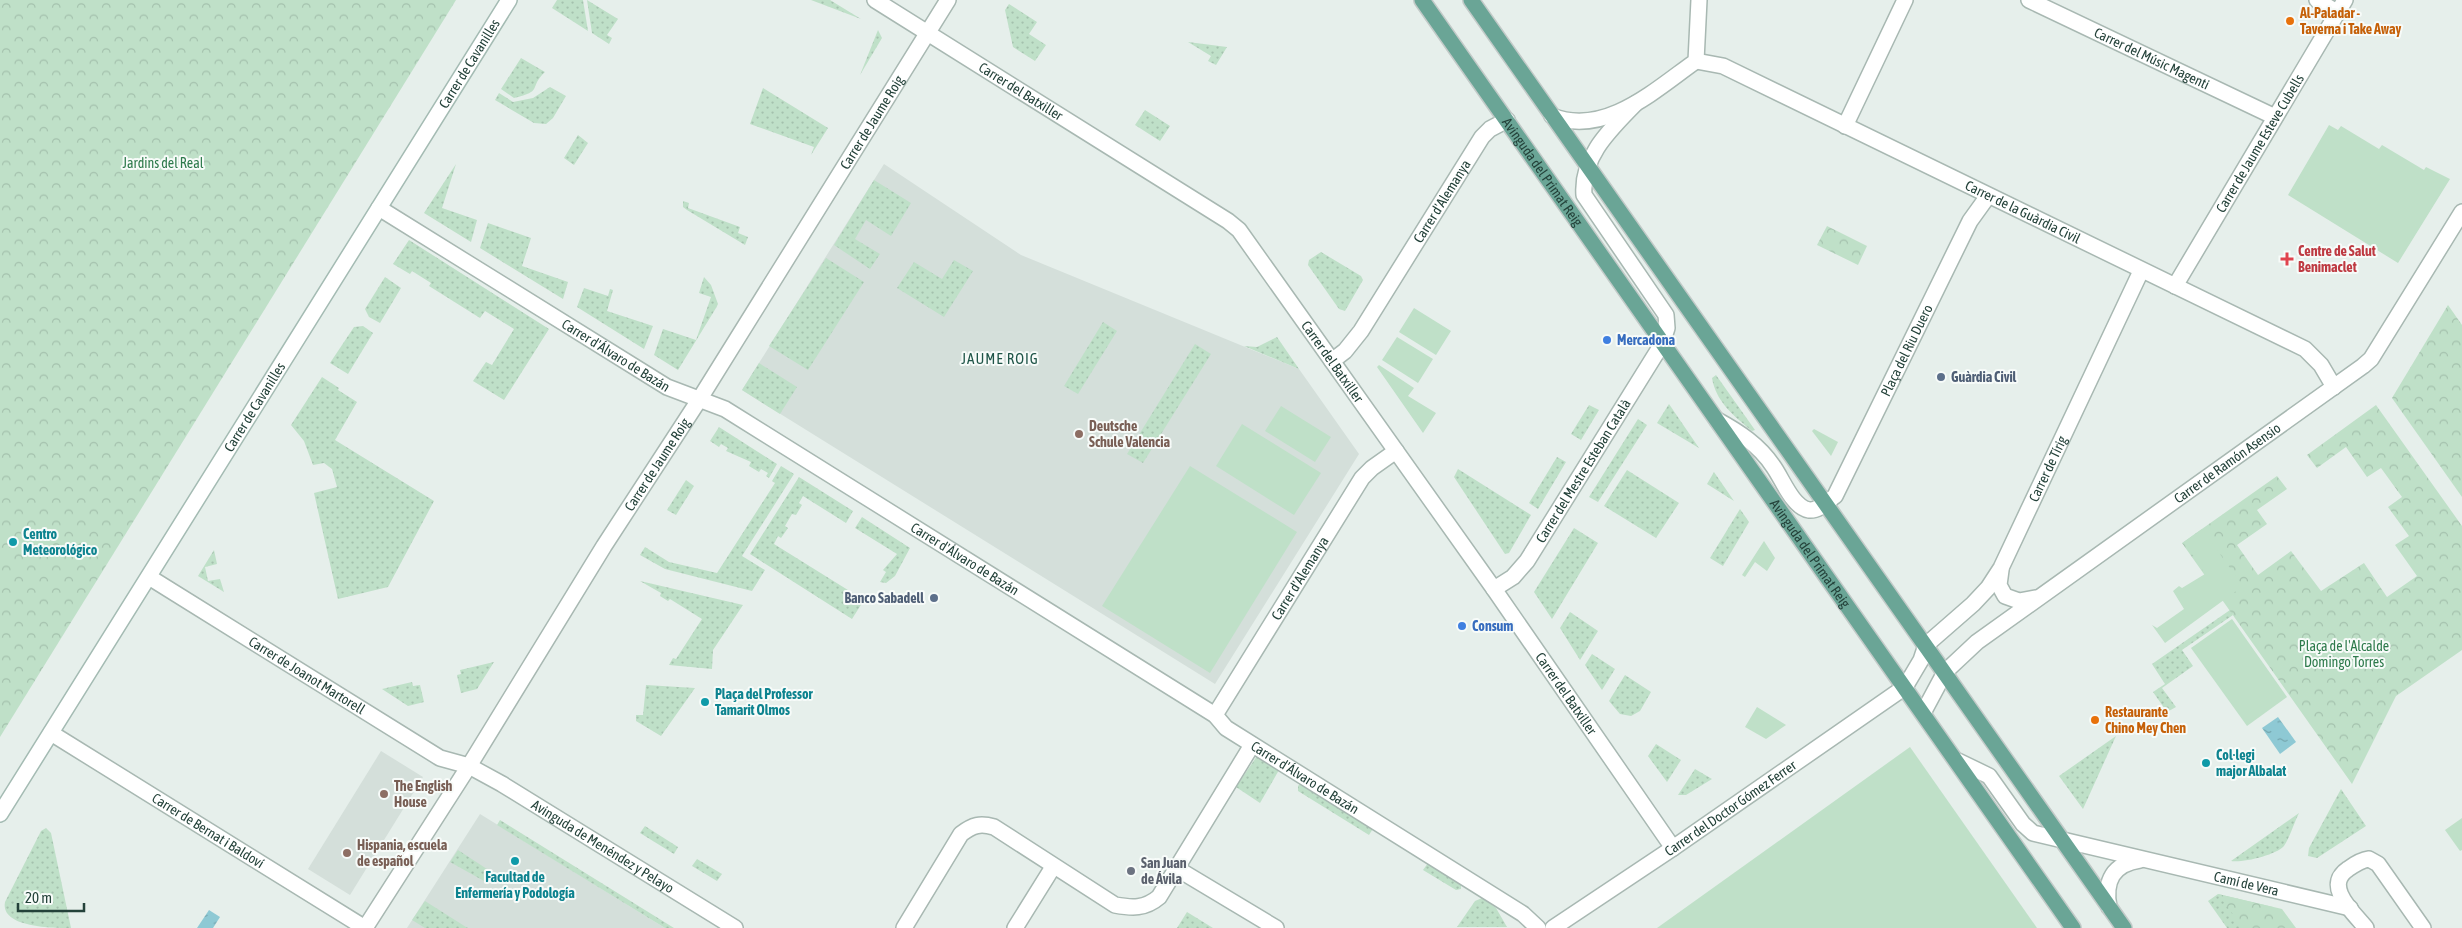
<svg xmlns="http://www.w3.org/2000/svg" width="2462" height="928" viewBox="0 0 2462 928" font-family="'Asap Condensed',sans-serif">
<defs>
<pattern id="grass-dots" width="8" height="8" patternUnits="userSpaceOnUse" patternTransform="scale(1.25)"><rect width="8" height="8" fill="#bfe0c8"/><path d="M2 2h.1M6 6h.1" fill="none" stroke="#a4c1ad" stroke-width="1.8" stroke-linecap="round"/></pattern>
<pattern id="park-crowns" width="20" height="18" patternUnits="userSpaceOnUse" patternTransform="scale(1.25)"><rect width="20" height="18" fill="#bfe0c8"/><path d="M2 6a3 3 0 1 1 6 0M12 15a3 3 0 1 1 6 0" fill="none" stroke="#a4c1ad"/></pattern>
<pattern id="water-ripples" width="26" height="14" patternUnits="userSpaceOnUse" patternTransform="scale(1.25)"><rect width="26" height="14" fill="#8ec9d4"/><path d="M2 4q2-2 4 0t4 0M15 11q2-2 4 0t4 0" fill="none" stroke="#74a5ad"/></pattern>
</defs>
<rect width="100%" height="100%" fill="#e6efeb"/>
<!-- built -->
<g fill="#d4dfda">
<path d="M884,164L1021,255L1299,369L1359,454L1215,684L742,390Z"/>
<path d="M381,751L423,777L350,895L308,869Z"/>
<path d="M480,814L665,928H407Z"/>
</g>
<!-- grass -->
<g fill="url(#grass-dots)">
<path d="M557,0H583L588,31L552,8Z"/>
<path d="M587,0L618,19L607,35L612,38L609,44L592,33Z"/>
<path d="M811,0H830L861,19Z"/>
<path d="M1009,4L1037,22L1029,34L1046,45L1035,61L1013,47L1005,10Z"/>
<path d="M878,30L882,38L860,75Z"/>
<path d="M1188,42L1227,47L1216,65L1208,61L1211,56Z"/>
<path d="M521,58L545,72C528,88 544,91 514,98L501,89Z"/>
<path d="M550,87L566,96L553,118L546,124L534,123L495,100L499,93L513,102L533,98Z"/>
<path d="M763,88L828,128L811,155L814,147L750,124Z"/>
<path d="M1145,110L1170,126L1160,141L1135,125Z"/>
<path d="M578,135L588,143L574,165L564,158Z"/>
<path d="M456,164L442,208L477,220L471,242L424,213Z"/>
<path d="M874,180L911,203L891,236L866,220L855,239L880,254L870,269L834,245Z"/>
<path d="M683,201L689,203L688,208L740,227L738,233L748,237L745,245L687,210L683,207Z"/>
<path d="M488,223L531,238L522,266L568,282L563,299L480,248Z"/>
<path d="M409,240L549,329L504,400L473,381L486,362L492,365L514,329L485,311L480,318L429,286L431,283L412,271L410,274L393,264Z"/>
<path d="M1321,252L1361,276L1363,280L1345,311L1339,309L1308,265L1309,260Z"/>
<path d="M826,258L864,282L808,370L769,346Z"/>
<path d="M954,260L973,271L944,317L897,288L914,262L942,279Z"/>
<path d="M385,277L401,288L380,323L369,317L365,309Z"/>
<path d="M704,277L711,285L718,304L716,308L678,370L654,355L663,329L696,340L711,297L699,293Z"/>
<path d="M584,288L608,296L610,289L613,290L607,311L653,326L644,349L577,307Z"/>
<path d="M1103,322L1117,331L1078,394L1064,386Z"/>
<path d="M363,326L373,333L348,374L330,363L354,327Z"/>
<path d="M1277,337L1299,369L1244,346L1257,347Z"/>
<path d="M1195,344L1211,354L1143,463L1127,454Z"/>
<path d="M759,363L797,387L780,414L742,390Z"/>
<path d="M1716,375L1755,430L1752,431C1734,416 1716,402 1712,378Z"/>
<path d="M322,377L339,388L338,390L357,402L335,440L434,501L388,587L338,599L314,493L337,487L332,469L324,463L313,465L304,441L291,425Z"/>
<path d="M1669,404L1699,448L1657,423Z"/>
<path d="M1589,405L1599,410L1581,440L1571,434Z"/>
<path d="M1638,419L1647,425L1598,502L1589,497Z"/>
<path d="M719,427L777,464L769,478L766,476L768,473L761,469L759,472L749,466L751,462L726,451L728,448L721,444L719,447L710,441Z"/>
<path d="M1557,457L1566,462L1538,509L1529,503Z"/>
<path d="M781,466L794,474L742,556L765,570L752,591L665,569L640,555L645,547L669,562L717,573L775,483L772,481Z"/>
<path d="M1458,469L1531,515L1509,553L1505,554L1454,477Z"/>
<path d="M1627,470L1679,503L1656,538L1604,506Z"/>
<path d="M1714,472L1734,501L1707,484Z"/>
<path d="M799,477L853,511L846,523L803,496L799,503L802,505L796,515L792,514L785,526L788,528L781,538L778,536L774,544L864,600L852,619L750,554Z"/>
<path d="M686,480L694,486L676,515L667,510Z"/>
<path d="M1740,509L1749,522L1723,566L1710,558Z"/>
<path d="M862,517L910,548L895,576L886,583L880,582L886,572L883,570L897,554L855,528Z"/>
<path d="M1574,528L1598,543L1552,619L1534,592Z"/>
<path d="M214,550L217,564L205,567L208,581L220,579L224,592L198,576Z"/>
<path d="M640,581L743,605L713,650L712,669L669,665L673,658L676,659L702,619L670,599L668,601L660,596L661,593Z"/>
<path d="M2230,610L2233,615L2182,650L2193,666L2162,688L2176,707L2167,712L2153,692L2165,684L2152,664Z"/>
<path d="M1570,612L1598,631L1580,660L1560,628Z"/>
<path d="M1592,654L1615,669L1602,690L1585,665Z"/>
<path d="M494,662L477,689L461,693L457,675L461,674L460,670Z"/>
<path d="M1625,675L1651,692L1640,711L1631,716L1620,714L1609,701Z"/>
<path d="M412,682L413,686L420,685L424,702L408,706L382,689Z"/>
<path d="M646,685L695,688L661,736L636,721V715H643Z"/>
<path d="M2116,736L2083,809L2059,776Z"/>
<path d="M1656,744L1681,760L1667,782L1648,756Z"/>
<path d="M1257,756L1279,770L1260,803L1236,787Z"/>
<path d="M1695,769L1712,779L1686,795H1678Z"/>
<path d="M1300,784L1374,827L1369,835L1298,791V786Z"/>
<path d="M2341,789L2366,826L2317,858L2308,856L2309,848Z"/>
<path d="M2299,813C2294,823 2290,837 2284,846C2276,855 2243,863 2231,861Z"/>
<path d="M500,820L674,928H665L497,825Z"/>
<path d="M645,826L678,847L674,854L640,833Z"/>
<path d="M46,828L51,833L71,928C54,928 0,928 5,902L41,831Z"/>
<path d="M458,850L490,871L484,881L450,862Z"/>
<path d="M697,859L722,874L717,881L692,866Z"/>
<path d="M1428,863L1461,883V889L1456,890L1423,870Z"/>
<path d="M2218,894L2273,907L2256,928H2227L2208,901Z"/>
<path d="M1482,898L1496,908L1507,927H1457L1475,901Z"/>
<path d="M425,901L466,927L468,928H425L412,920Z"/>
<path d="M1187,912L1213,928H1177Z"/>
</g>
<!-- park -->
<g fill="url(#park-crowns)">
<path d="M0,0H456L0,737Z"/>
<path d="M1827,226L1867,246L1858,265L1817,245Z"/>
<path d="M2448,305L2462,325V497L2392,398Z"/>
<path d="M2376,405L2462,526V650L2396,696L2352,784L2182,543L2277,476L2287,489L2257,510L2267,524L2237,545L2258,575L2291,551L2321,591L2364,563L2387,597L2417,576L2395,545L2409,536L2388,507L2402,497L2381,468L2367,477L2346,447L2317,468L2307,455Z"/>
<path d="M2218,894L2282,909L2296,928H2243Z"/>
</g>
<!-- garden -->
<g fill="#bfe0c8">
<path d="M2329,125L2338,130L2341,126L2379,149L2382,145L2424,170L2426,167L2450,179L2398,263L2288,195Z"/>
<path d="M1414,308L1451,331L1436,355L1399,332Z"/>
<path d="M1397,337L1433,359L1418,383L1382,360Z"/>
<path d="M1379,365L1414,388L1408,396L1436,413L1423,433L1377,367Z"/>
<path d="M1281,406L1331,437L1315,462L1265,431Z"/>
<path d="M1242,424L1321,473L1294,515L1216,466Z"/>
<path d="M1814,429L1838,442L1831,456L1812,431Z"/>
<path d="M1190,466L1297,532L1210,673L1102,606Z"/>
<path d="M2202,529L2243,586L2165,643L2152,625L2157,628L2184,609L2173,591L2179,586L2182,588L2205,574L2184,542Z"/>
<path d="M1764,541L1775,558L1767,571L1755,562L1745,577L1742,575Z"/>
<path d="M2232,619L2287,697L2247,726L2191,648Z"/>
<path d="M1757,707L1786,725L1766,739L1745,727Z"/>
<path d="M1910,747L2037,928H1657Z"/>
<path d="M2462,818V850L2460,851L2445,830Z"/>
</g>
<!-- water -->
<g fill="url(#water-ripples)">
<path d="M2278,717L2296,742L2280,754L2262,728Z"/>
<path d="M209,910L220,917L213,928H197Z"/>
</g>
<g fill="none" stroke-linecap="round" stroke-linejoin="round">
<defs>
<g id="minor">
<path id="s1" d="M875,0L1228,221L1239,230L1494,589L1673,848"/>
<path id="s2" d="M2029,0L2275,117"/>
<path d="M2317,0L2338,13"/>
<path id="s3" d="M1696,61L1723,66L2305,349L2321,365L2334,387"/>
<path d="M1552,116C1605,137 1655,90 1696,61L1699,0"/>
<path d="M1845,126L1905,0"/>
<path id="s4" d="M379,208L667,387L725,409L1215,715L1226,728L1523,914L1538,928"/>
<path id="s5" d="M2175,286L2345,0"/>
<path id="s6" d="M1332,361L1345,351L1361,331L1482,137L1490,129L1507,120"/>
<path id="s7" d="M1717,420C1739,432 1759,445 1773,466C1782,478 1792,507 1809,510C1819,511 1828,501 1835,496L1970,221L1988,196"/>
<path d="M2001,570L1999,585L2005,596L2019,601L2035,598"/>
<path id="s8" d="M149,577L440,758L469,766L502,784L735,928"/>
<path id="s9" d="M1494,589L1513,577L1527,561L1662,344L1667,328L1666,315L1584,195C1581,156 1611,129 1635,104"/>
<path id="s10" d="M1905,687L1921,660L1926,645L1973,604L1988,588L2001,568L2141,271"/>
<path id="s11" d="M1923,713L1945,672L1977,642L2363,366L2371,359L2462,212"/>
<path id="s12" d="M1215,715L1362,478L1372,468L1396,451"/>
<path id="s13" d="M51,733L365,928"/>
<path id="s14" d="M1958,761L1989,776L2023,824L2033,833L2350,908"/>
<path d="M1176,868L1276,928"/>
<path d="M2109,907C2104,881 2113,864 2140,860"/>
<path d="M904,928L961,834C973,825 980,823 994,827L1115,905C1132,908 1145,909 1159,897L1252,745"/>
<path d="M1015,928L1053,867"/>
<path d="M2366,928C2353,912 2323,886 2348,869C2355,864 2361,860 2369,859L2378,864L2423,928"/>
</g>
<g id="tertiary">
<path id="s15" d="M365,928L469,766L604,546L699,400L948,0"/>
<path id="s16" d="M1553,928L1673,848L1905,687"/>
</g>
<g id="secondary">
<path id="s17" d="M0,814L509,0"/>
</g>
<g id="primary">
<path id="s18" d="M1422,0L2073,928"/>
<path d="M1471,0L2124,928"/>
</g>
</defs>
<!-- minor casing -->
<use href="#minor" stroke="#a8b8b2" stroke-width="18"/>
<!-- tertiary casing -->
<use href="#tertiary" stroke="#a8b8b2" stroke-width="18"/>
<!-- secondary casing -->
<use href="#secondary" stroke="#a4bbb3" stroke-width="18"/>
<!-- primary casing -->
<use href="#primary" stroke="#c2cac8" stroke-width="18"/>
<!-- minor -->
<use href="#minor" stroke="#fff" stroke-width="15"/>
<!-- tertiary -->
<use href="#tertiary" stroke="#fff" stroke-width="15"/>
<!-- secondary -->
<use href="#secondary" stroke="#fff" stroke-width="15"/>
<!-- primary -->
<use href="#primary" stroke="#6aa596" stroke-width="15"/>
</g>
<!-- markers -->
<g fill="#e8710a" stroke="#f7fbf9" stroke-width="2">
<circle cx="2290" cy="21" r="5"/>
<circle cx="2095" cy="720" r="5"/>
</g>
<path fill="#e0444e" stroke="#f7fbf9" stroke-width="2" d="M2284.5 251.5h5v5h5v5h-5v5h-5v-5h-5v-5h5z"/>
<g fill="#3f7fe0" stroke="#f7fbf9" stroke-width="2">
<circle cx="1607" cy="340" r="5"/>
<circle cx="1462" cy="626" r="5"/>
</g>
<g fill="#5c6f8a" stroke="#f7fbf9" stroke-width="2">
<circle cx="1941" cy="377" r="5"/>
<circle cx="934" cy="598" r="5"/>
</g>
<g fill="#8d6e63" stroke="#f7fbf9" stroke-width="2">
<circle cx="1079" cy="434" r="5"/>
<circle cx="384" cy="794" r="5"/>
<circle cx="347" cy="853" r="5"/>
</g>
<g fill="#0f9aa8" stroke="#f7fbf9" stroke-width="2">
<circle cx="13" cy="542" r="5"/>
<circle cx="705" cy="702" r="5"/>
<circle cx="2206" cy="763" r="5"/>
<circle cx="515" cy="861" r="5"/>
</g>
<circle fill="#6b7280" stroke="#f7fbf9" stroke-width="2" cx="1131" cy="871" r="5"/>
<g text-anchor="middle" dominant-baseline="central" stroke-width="4" stroke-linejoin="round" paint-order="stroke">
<!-- food labels -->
<g font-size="14" font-weight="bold" fill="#c56008" stroke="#f7fbf9" text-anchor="start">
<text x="2300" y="13">Al-Paladar -<tspan x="2300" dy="16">Taverna i Take Away</tspan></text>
<text x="2105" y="712">Restaurante<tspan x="2105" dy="16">Chino Mey Chen</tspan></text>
</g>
<!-- street labels -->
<g font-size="14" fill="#24423a" stroke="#f7fbf9">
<text stroke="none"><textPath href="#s2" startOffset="136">Carrer del Músic Magenti</textPath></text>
<text stroke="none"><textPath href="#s17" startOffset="885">Carrer de Cavanilles</textPath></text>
<text stroke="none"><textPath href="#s1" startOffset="172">Carrer del Batxiller</textPath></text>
<text stroke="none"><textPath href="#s15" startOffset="952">Carrer de Jaume Roig</textPath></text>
<text stroke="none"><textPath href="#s5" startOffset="166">Carrer de Jaume Esteve Cubells</textPath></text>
<text stroke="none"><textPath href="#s18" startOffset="210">Avinguda del Primat Reig</textPath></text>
<text stroke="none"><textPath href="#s6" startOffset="195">Carrer d'Alemanya</textPath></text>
<text stroke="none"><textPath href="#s3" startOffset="361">Carrer de la Guàrdia Civil</textPath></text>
<text stroke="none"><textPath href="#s7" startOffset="324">Plaça del Riu Duero</textPath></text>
<text stroke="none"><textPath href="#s4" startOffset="279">Carrer d'Álvaro de Bazán</textPath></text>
<text stroke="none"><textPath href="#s1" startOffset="592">Carrer del Batxiller</textPath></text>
<text stroke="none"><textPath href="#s17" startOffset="480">Carrer de Cavanilles</textPath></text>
<text stroke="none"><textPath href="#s11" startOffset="398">Carrer de Ramón Asensio</textPath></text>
<text stroke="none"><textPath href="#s15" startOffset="548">Carrer de Jaume Roig</textPath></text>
<text stroke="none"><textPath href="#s10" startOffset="265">Carrer de Tírig</textPath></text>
<text stroke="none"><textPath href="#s9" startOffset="150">Carrer del Mestre Esteban Català</textPath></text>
<text stroke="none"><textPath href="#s18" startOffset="676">Avinguda del Primat Reig</textPath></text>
<text stroke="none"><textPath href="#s4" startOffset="684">Carrer d'Álvaro de Bazán</textPath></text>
<text stroke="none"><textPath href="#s12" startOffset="161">Carrer d'Alemanya</textPath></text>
<text stroke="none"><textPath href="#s8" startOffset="186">Carrer de Joanot Martorell</textPath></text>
<text stroke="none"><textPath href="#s1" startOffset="998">Carrer del Batxiller</textPath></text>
<text stroke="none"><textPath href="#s4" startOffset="1089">Carrer d'Álvaro de Bazán</textPath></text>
<text stroke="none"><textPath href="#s16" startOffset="214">Carrer del Doctor Gómez Ferrer</textPath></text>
<text stroke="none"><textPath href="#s13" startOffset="185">Carrer de Bernat i Baldoví</textPath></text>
<text stroke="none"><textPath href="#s8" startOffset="529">Avinguda de Menéndez y Pelayo</textPath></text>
<text stroke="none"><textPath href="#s14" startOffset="326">Camí de Vera</textPath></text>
</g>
<!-- park labels -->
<g font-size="14" fill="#2d7a4b" stroke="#f7fbf9">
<text x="163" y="163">Jardins del Real</text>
<text x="2344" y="646">Plaça de l'Alcalde<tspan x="2344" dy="16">Domingo Torres</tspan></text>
</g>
<!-- health labels -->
<g font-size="14" font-weight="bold" fill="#be3a42" stroke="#f7fbf9" text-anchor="start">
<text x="2298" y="251">Centre de Salut<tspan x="2298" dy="16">Benimaclet</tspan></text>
</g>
<!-- shop labels -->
<g font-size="14" font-weight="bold" fill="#366cbe" stroke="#f7fbf9" text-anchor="start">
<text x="1617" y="340">Mercadona</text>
<text x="1472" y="626">Consum</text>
</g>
<!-- service labels -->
<g font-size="14" font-weight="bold" fill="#4e5e75" stroke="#f7fbf9" text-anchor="start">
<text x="1951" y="377">Guàrdia Civil</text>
<text x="924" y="598" text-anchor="end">Banco Sabadell</text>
</g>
<!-- education labels -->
<g font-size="14" font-weight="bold" fill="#785e54" stroke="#f7fbf9" text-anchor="start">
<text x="1089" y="426">Deutsche<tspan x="1089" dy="16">Schule Valencia</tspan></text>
<text x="394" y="786">The English<tspan x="394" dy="16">House</tspan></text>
<text x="357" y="845">Hispania, escuela<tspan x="357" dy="16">de español</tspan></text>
</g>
<!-- culture labels -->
<g font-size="14" font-weight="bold" fill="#0d838f" stroke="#f7fbf9" text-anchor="start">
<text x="23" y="534">Centro<tspan x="23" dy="16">Meteorológico</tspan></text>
<text x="715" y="694">Plaça del Professor<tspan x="715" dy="16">Tamarit Olmos</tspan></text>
<text x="2216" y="755">Col·legi<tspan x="2216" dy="16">major Albalat</tspan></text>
<text x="515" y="877" text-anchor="middle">Facultad de<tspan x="515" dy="16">Enfermería y Podología</tspan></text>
</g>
<!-- worship labels -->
<g font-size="14" font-weight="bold" fill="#5b616d" stroke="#f7fbf9" text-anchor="start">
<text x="1141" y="863">San Juan<tspan x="1141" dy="16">de Ávila</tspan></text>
</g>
<!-- neighbourhood labels -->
<g font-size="15" letter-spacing="1" fill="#1f5548" stroke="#f7fbf9">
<text x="1000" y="358">JAUME ROIG</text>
</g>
</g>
<!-- scale -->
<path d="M18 903v8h66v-8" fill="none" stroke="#24423a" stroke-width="2.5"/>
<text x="25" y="903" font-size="15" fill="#24423a" stroke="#f7fbf9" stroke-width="4" paint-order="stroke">20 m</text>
</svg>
